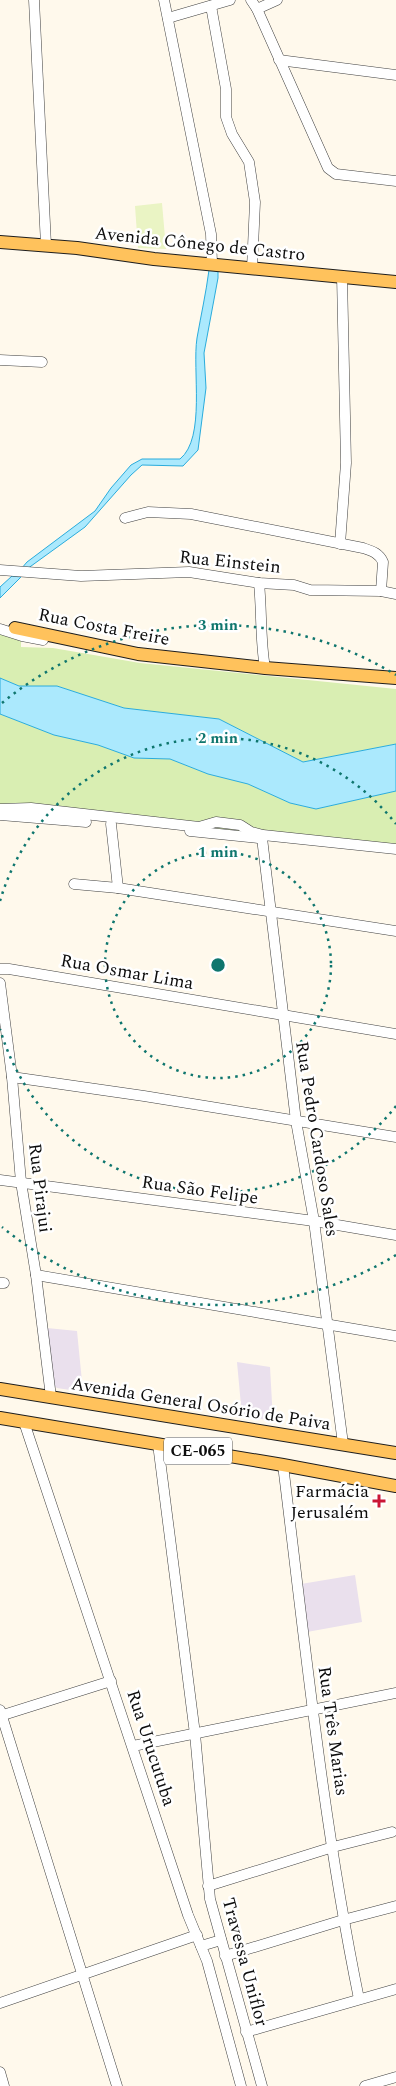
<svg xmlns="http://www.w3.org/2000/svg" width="396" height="2086" viewBox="0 0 396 2086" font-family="Spectral,serif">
<rect width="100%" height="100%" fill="#fff9ec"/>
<!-- industrial -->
<g fill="#eae0ed">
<path d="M47,1328L77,1331L83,1392L57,1388L52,1384Z"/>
<path d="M237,1362L270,1367L273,1421L242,1416Z"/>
<path d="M355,1575L362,1622L307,1632L301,1584Z"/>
</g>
<!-- green -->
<g fill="#d9eeb2">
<path d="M0,631L21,639V647L53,648L140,663L396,689V744L303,762L219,719L124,708L57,686H19L0,678Z"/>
<path d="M0,714L54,735L98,745L134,758L170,759L208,774L248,784L290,803L316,809L396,791V850L102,820L0,813Z"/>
</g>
<!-- pitch -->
<path fill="#eaf4c4" d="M162,203L166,249L138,248L135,206Z"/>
<!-- water -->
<g fill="#abe9fd" stroke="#2aacdc">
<path d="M209,270L218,271V278L204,353L206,388L198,450L183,466L142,465L131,475L85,527L27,569H21L27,562L95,511L111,488L131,465L142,459H180C206,438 192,370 197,338C201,315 206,293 209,270Z"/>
<path d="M12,576L21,577L0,598V587Z"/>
<path d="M0,678L19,686H57L124,708L219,719L303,762L396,744V791L316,809L290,803L248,784L208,774L170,759L134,758L98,745L54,735L0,714Z"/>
</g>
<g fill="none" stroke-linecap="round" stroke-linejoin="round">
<defs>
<g id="minor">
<path d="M34,0L46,245"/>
<path d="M164,0L211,234L212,264"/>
<path d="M251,0L257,9L328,168L336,174L396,181"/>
<path d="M211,6L226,89V117L232,134L249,162L255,202L252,269"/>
<path d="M257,9L277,0"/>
<path d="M168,18L230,0"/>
<path d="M279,60L396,75"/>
<path d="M0,360L42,362"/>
<path d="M125,518L148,512L191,514L363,548C372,551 379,553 383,562L381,591"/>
<path d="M340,544L346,463L342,276"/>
<path d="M0,570L81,576L189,572L259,583L294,585L310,590L381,591L396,594"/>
<path d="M259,583C262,612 260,639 265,668"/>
<path d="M0,629L22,636L43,640"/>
<path d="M0,809L31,808L199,827L216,822L240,825L251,832L263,835L396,849"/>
<path d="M0,815L86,822"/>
<path d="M111,824L118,888"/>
<path d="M190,831L258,838"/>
<path d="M262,838L296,1121L314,1221L343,1444"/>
<path d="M74,884L118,888L396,931"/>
<path d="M0,969H9L396,1034"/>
<path d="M0,983L12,1077L21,1182L36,1275L51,1397"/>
<path d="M12,1077L144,1096L396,1137"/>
<path d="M0,1180L314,1221L396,1235"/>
<path d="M36,1275L396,1336"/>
<path d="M0,1283H4"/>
<path d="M24,1422L188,1915L207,1961L241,2086"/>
<path d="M158,1444L195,1734L210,1899L262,2086"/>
<path d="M283,1465C305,1643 323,1823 359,1999"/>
<path d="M0,1710L117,2086"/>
<path d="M0,1716L111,1681"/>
<path d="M133,1746L396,1693"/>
<path d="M208,1886L333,1847L392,1832"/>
<path d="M201,1946L221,1940"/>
<path d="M225,1956L343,1920L396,1906"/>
<path d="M0,2003L197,1935"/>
<path d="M246,2032L396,1989"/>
<path d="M0,2072L4,2086"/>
<path d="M365,2086L396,2077"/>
</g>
<g id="major">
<path d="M0,242L77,248L154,259L396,282"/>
<path d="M15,628L138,654L265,668L396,678"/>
<path d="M0,1389L396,1453"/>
<path d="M0,1418L283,1465L396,1486"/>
</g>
</defs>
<!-- minor casing -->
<use href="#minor" stroke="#404040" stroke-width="11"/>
<!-- major casing -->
<use href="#major" stroke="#1e1e1e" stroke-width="14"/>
<!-- minor -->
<use href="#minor" stroke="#fff" stroke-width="10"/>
<!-- major -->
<use href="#major" stroke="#ffc25c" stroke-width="12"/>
</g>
<!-- distance rings -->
<g fill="none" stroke="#0f766e" stroke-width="2.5" stroke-dasharray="2.5 5">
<circle cx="218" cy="965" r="113"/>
<path d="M396 1106A227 227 0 0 1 0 1029M0 901A227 227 0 0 1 396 824"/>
<path d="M396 1255A340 340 0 0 1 2 1227M2 703A340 340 0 0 1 396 675"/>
</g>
<!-- markers -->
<path fill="#cb1636" stroke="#fff" stroke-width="2" d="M376.5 1493.5h5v5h5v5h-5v5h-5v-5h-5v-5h5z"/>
<g text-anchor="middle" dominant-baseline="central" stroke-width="5" stroke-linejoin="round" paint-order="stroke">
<!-- shield labels -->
<rect fill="#fff" stroke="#565656" stroke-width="1" x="164" y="1437.5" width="68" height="27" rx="4"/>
<g font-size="16" font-weight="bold" fill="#0d0d0d">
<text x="198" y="1451">CE-065</text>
</g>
<!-- street labels -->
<g font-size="18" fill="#0d0d0d" stroke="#fff">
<text transform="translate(200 244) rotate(6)">Avenida Cônego de Castro</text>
<text transform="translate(230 562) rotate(6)">Rua Einstein</text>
<text transform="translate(104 627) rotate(11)">Rua Costa Freire</text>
<text transform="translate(127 972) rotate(10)">Rua Osmar Lima</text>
<text transform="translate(317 1139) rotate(81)">Rua Pedro Cardoso Sales</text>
<text transform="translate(40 1188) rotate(83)">Rua Pirajui</text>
<text transform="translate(200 1190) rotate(8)">Rua São Felipe</text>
<text transform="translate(201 1404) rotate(9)">Avenida General Osório de Paiva</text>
<text transform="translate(333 1731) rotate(82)">Rua Três Marias</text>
<text transform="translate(151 1748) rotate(72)">Rua Urucutuba</text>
<text transform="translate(245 1962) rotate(75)">Travessa Uniflor</text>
</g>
<!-- poi labels -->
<g font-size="18" fill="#0d0d0d" stroke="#fff" text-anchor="end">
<text x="369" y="1491">Farmácia<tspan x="369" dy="21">Jerusalém</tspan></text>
</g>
</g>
<circle cx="218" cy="965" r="8" fill="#0f766e" stroke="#fff" stroke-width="2.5"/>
<g font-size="15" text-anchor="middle" font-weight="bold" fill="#0f766e" stroke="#fff" stroke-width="5" stroke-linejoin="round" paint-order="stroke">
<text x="218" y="630">3 min</text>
<text x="218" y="743">2 min</text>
<text x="218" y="857">1 min</text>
</g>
</svg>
